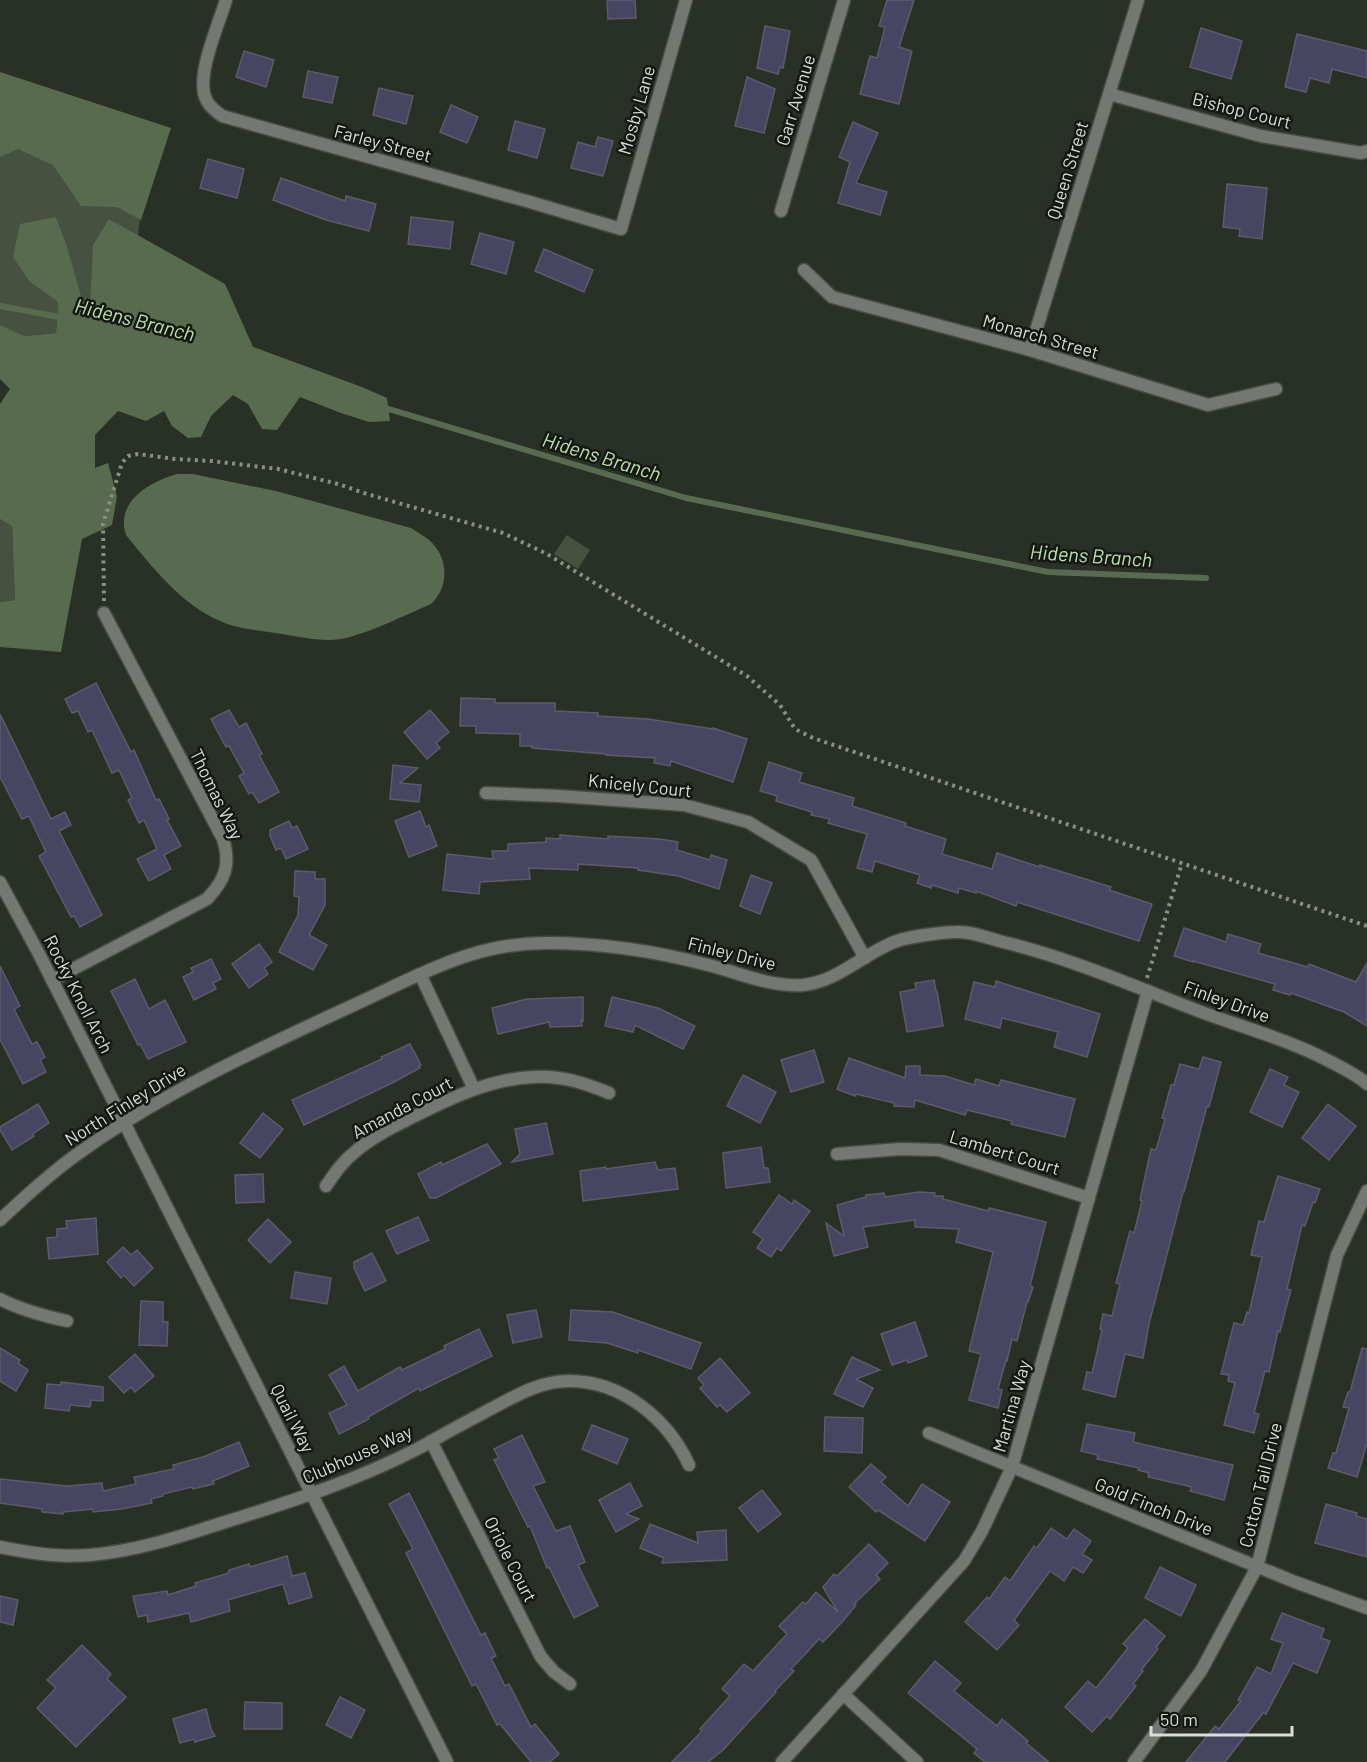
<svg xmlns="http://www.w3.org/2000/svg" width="1367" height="1762" viewBox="0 0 1367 1762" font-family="Barlow,sans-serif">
<rect width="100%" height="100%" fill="#293025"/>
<!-- green -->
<g fill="#465140">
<path d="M14,141L141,208L138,236L109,219L91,311L82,299L67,246L56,217L30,282L58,302L56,333L25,336L0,325V148Z"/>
<path d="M0,519L12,525L15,600L0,602Z"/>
<path d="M567,535L590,550L578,569L554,554Z"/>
</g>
<!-- forest -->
<g fill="#596b4f">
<path d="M0,72L171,128L141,220L117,207L81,206L53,165L18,149L0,157Z"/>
<path d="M56,217L67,246L82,299L90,310L93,245L109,219L225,284L253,347L362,387L387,398L390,421L369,422L341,413L300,397L277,430L262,429L248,404L233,395L211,416L201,437L188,438L172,426L164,411L146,421L118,411L95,435V468L108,463L117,496L112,525L82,539L61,652L0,647V602L15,600L12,526L0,519V404L10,389L0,379V325L25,336L56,333L58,302L30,282L13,257L20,224Z"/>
</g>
<!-- water -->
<path fill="#586a4f" d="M177,474H193L276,491L411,528C420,534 431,539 437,549C449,567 446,590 431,604C405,615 368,634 341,639C322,642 301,637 282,634C263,631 237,629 220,621C182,605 151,566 126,535C115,502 149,482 177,474Z"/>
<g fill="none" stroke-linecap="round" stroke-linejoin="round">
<!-- stream -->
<path stroke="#586a4f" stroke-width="6" d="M0,306L118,328L686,498L1048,572L1206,578"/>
</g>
<!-- building -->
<g fill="#464663" stroke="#5b5c69" stroke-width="1.5">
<path d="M607,0H635L636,18L608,19Z"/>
<path d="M887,0H914L899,47L912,51L899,104L860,94L870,56L877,58L885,27L879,26Z"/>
<path d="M765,26L790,31L783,68L780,67L778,74L757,68Z"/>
<path d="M1201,28L1242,41L1231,79L1190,67Z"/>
<path d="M1297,34L1367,51V78L1332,69L1329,83L1310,78L1306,92L1285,87Z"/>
<path d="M244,51L274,60L266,87L236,77Z"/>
<path d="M308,71L338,77L332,103L303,97Z"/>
<path d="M747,77L775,89L764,133L735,126Z"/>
<path d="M379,88L413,96L406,124L373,115Z"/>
<path d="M451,105L478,117L467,143L440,132Z"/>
<path d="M515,121L545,129L537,158L508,150Z"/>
<path d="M853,122L878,133L856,183L887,192L880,215L838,203L850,162L839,157Z"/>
<path d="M598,137L613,141L603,176L571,168L578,142L595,147Z"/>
<path d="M208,159L244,169L237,198L200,188Z"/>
<path d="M281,178L345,201L346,196L376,204L369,231L326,220L273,200Z"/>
<path d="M1227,184L1267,188L1262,239L1239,236L1240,229L1223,227Z"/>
<path d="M411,217L453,222L450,249L408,244Z"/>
<path d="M480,233L514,242L506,274L471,264Z"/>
<path d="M544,249L593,270L584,292L535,271Z"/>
<path d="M96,683L131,752L134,750L156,800L159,799L169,819L167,820L181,846L164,855L171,869L149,881L137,859L157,849L144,820L139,823L128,800L132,798L119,770L112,773L92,730L88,732L78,711L72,713L65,699Z"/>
<path d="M461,698L495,699V703H555V711L598,713V716L648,719L713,729V728L747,739L733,782L671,761L670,766L654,763L655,758L606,755V754L532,748V746H520V734L476,733V726H460Z"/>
<path d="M229,710L239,727L246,723L262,754L259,755L279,792L259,803L252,792L249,794L239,776L244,773L229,746L226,747L211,719Z"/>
<path d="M430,710L449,732L436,743L440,748L427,759L404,732Z"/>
<path d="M0,714L51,819L65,812L71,825L59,831L102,915L80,927L74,916L71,917L39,856L46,852L29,816L22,819L0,777Z"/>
<path d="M769,762L802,773L799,782L854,798L852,806L906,823L905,826L946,839L942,854L992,869L997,853L1040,867V865L1111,887L1109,890L1152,904L1139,941L1017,902L1016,906L976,891V893L959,888L958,893L932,885L931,888L917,883L920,875L875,861L872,872L857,868L867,834L828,823L830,819L811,815L812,812L776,801L777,796L760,791Z"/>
<path d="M393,765L418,768L400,783L421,785L419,802L390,799Z"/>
<path d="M420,811L426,827L429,825L437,846L409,857L395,821Z"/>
<path d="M289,821L292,828L297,826L308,849L286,859L281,848L276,850L270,836V830Z"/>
<path d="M560,835L608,839V836L659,839L678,842L677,850L710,860L711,855L727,860L719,889L678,876L638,870V868L578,864V870L529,868L530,879L480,882L479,894L443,890L447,854L493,859L492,851H508V844L546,842V838L560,839Z"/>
<path d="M295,871L315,872V879H325V905L309,935L327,945L313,970L279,952L298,915L299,897L294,896Z"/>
<path d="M751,875L772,883L760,914L740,906Z"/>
<path d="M1184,928L1226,942L1228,934L1261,944L1258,953L1308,967L1309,964L1356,982L1367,963V1026L1344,1012L1291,993L1290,995L1273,990L1275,984L1193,961V962L1174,956Z"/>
<path d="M259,944L272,962L264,968L268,974L249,988L232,964Z"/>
<path d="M211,959L221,979L213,983L216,989L194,1000L183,977L193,972L191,968Z"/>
<path d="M0,966L20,1006L14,1009L32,1044L37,1042L45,1057L40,1060L46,1072L23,1084L0,1039Z"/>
<path d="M135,979L149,1009L165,1000L186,1042L148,1059L140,1044L138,1045L111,991Z"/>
<path d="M934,980L936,991H937L943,1026L907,1032L900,992L916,989L915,983Z"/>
<path d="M996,981L1100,1014L1087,1057L1054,1047L1058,1032L1002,1018L1000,1028L965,1019L974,982L995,987Z"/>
<path d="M583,997V1021L581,1020L582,1026L550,1027L549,1022L498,1034L492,1008L527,999Z"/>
<path d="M612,997L658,1008L695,1026L683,1049L635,1025L633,1032L605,1026Z"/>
<path d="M410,1044L421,1065L419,1066L420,1068L392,1083L304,1125L292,1100L382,1059L381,1057Z"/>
<path d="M814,1050L824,1082L791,1092L781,1060Z"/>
<path d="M1203,1057L1221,1062L1209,1107L1207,1106L1184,1192H1183L1149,1324L1143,1358L1125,1354L1115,1397L1083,1389L1087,1372L1092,1373L1102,1330L1100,1329L1103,1314L1112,1316L1120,1284L1116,1283L1130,1231L1134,1233L1142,1201L1140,1200L1151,1149L1156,1150L1165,1119L1162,1118L1171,1085H1174L1180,1064L1199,1069Z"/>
<path d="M849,1058L905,1078L906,1066H920V1075L945,1076L974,1085L976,1079L999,1086L1001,1080L1075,1099L1065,1137L1011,1124L1012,1121L967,1110L965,1115L915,1100L914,1107L894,1106V1103L856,1094L855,1096L837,1089Z"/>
<path d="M1270,1069L1288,1077L1284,1085L1299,1092L1282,1127L1250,1112Z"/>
<path d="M743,1075L776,1092L760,1123L727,1106Z"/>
<path d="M38,1104L49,1123L32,1134L34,1136L12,1150L0,1130V1127Z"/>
<path d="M1328,1104L1356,1126L1329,1160L1302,1138Z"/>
<path d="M263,1113L283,1129L260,1158L240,1143Z"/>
<path d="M546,1123L553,1154L512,1162L520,1154L515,1129Z"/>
<path d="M487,1144L501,1164L436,1198H430L418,1174L441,1162L442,1165Z"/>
<path d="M761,1147L764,1168H768L770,1182L726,1188L723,1153Z"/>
<path d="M655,1162L658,1170L675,1168L678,1189L583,1201L580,1171L606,1167V1169Z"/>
<path d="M263,1174L264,1202L236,1203L235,1175Z"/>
<path d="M1278,1176L1320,1189L1315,1203L1313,1202L1305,1226L1302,1225L1287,1289L1291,1290L1286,1308L1280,1332L1278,1331L1269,1372L1265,1371L1254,1413L1259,1414L1254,1433L1224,1425L1235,1383L1228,1381L1229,1375L1221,1374L1234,1323L1243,1325L1247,1312L1249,1313L1262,1257L1251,1255L1259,1221L1264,1222Z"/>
<path d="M919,1192L935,1193L934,1196H943V1199L988,1211L989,1208L1046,1222L1030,1286L1033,1287L1028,1302H1027L1017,1341L1012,1339L1007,1361L1006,1360L998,1389L1002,1390L998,1408L969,1400L981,1354L969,1351L993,1252L956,1242L959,1229L915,1227V1220L863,1227L868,1247L834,1256L826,1223L844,1236L837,1205L866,1197V1195L884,1193L885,1197Z"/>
<path d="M779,1195L792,1204L794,1200L810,1211L781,1251L777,1248L771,1257L757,1248L763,1239L753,1232Z"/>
<path d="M418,1217L429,1240L397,1254L386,1231Z"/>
<path d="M96,1218L98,1254L49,1259L47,1238L57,1237V1229L67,1228L66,1221Z"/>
<path d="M268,1219L291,1242L270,1263L248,1240Z"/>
<path d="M123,1247L131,1255L137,1250L153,1268L134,1286L124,1275L121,1278L107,1262Z"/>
<path d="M372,1253L386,1281L365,1291L354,1268V1262Z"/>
<path d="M295,1272L331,1278L327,1304L291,1298Z"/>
<path d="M141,1301L163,1302V1322H168L167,1346L139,1345Z"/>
<path d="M536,1310L542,1337L513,1343L507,1315Z"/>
<path d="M571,1310L613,1312L701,1343L691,1369L638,1350V1353L607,1343L569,1340Z"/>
<path d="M915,1322L927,1356L908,1363L907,1360L892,1365L881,1334Z"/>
<path d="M479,1329L492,1356L420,1391L419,1388L368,1417L369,1419L339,1434L329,1413L347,1405L329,1375L344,1366L358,1391L400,1367L402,1370L445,1349L444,1346Z"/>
<path d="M0,1348L20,1360L18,1363L28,1370L16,1391L0,1381Z"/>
<path d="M1362,1348L1367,1349V1443L1357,1477L1328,1468L1333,1453H1336L1349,1408L1343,1407L1348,1392H1350Z"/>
<path d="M135,1354L154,1376L135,1392L131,1387L124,1393L109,1377Z"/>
<path d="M852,1357L880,1370L856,1379L873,1388L863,1407L834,1394Z"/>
<path d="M720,1358L750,1393L727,1412L720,1405L717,1407L700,1388L704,1385L698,1378Z"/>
<path d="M61,1382L103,1387V1401L91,1400L90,1407L70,1405L69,1411L45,1408L47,1384L61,1385Z"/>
<path d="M825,1417L863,1418L862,1453L824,1451Z"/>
<path d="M1087,1424L1135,1433L1133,1442L1233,1465L1224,1500L1190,1491L1192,1487L1148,1477L1149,1473L1138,1470L1139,1468L1097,1459L1098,1455L1081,1451Z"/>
<path d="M592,1425L628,1439L617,1464L582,1449Z"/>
<path d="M522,1435L545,1482L533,1486L556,1531L570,1526L585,1562L578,1565L598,1606L574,1618L549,1567L547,1568L530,1526L528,1527L494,1460L499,1458L494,1449Z"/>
<path d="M239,1442L249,1466L213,1481L214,1484L193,1489L192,1487L163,1494V1496L151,1499L152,1503L122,1509L93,1512V1509L63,1512V1514L42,1512V1509L0,1503V1479L67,1486L102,1483L103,1491L136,1484L134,1477L174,1469L173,1465L203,1457Z"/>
<path d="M871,1464L886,1477L881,1482L908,1506L922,1484L950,1502L925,1541L878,1510L876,1512L849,1487Z"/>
<path d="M630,1483L642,1506L626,1514L639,1519L616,1532L599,1500Z"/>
<path d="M762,1490L781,1514L758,1532L739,1508Z"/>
<path d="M409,1493L481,1635L485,1633L496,1656L491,1658L505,1686L509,1684L531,1727L535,1724L559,1754L550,1762H531L500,1724L497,1725L476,1684L472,1686L406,1553L413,1549L389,1504Z"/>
<path d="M1326,1504L1357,1513L1356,1516L1367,1519V1557L1315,1543Z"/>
<path d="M650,1524L698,1543L697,1532L726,1530L727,1560L662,1563L664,1558L640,1548Z"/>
<path d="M1051,1528L1067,1539L1074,1529L1091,1541L1082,1554L1092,1560L1083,1573L1073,1567L1064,1581L1050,1571L1014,1620L1019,1625L997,1650L965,1622L987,1597L989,1599L1005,1577L1010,1581L1034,1546L1037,1548Z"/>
<path d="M869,1544L888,1563L876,1575L880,1579L854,1604L856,1605L843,1621L823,1642L819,1639L808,1651L791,1669L794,1671L775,1691L776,1692L723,1750L708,1762H672L702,1731L700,1729L730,1696L722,1689L744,1664L753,1671L787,1634L779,1626L803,1602L806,1604L816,1592L838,1612L823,1587L834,1574L837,1576Z"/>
<path d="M287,1556L292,1576L305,1573L312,1597L289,1604L283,1584L228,1600L230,1611L191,1622L189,1613L148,1622L147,1615L138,1617L133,1596L167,1591L168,1595L196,1586L195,1583L229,1573V1570L249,1564L250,1567Z"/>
<path d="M1160,1567L1196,1585L1181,1616L1145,1598Z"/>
<path d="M0,1596L18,1600L13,1625L0,1622Z"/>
<path d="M1282,1613L1324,1629L1321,1638L1330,1641L1317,1673L1293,1663L1266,1714L1263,1713L1225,1762H1186L1215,1726L1219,1729L1241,1701L1238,1700L1257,1667L1271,1674L1283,1643L1271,1639Z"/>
<path d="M1145,1619L1165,1636L1156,1647L1158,1649L1141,1670L1143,1671L1133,1684L1136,1686L1110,1719L1107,1716L1092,1732L1065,1707L1088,1681L1096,1688L1128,1648L1123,1644Z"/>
<path d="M82,1645L111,1674L107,1679L126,1697L76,1747L37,1708L56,1688L47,1680Z"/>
<path d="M935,1661L961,1683L954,1691L997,1726L1002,1719L1028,1741L1026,1743L1049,1762H985L974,1753L977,1749L908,1693Z"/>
<path d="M340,1697L365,1710L351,1738L326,1725Z"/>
<path d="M245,1702L282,1703V1729H244Z"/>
<path d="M206,1709L211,1729L215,1736L195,1742L194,1739L180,1743L173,1719Z"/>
</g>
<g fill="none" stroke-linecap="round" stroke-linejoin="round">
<defs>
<g id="street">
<path d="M226,0C219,24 195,77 206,99C209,107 216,111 222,116L530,202L621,229L686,0"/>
<path d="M1109,94L1261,136L1361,153L1367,151"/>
<path d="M781,211L844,0"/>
<path d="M804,270L832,297L1030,350L1208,405L1276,389"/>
<path d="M1030,350L1138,0"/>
<path d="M486,793L559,796L684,805L748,822L811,860L865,958"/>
<path d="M0,882L39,954L447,1762"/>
<path d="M420,974L474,1089"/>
<path d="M52,980L207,899C225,880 231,865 223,839L104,613"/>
<path d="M837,1154L900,1149L939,1150L1089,1198"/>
<path d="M326,1186C335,1173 343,1161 356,1151C371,1138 389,1129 407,1120C446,1100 489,1079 533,1077C560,1075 585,1083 609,1093"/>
<path d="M0,1220C27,1195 55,1169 86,1148C170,1089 263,1047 356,1004C420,975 472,943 546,943C600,943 655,951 708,965C740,973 769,987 803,985C838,982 865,952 897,941C907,937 943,932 956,932C969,931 986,937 999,941C1067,957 1131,985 1196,1010C1241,1027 1287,1039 1329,1061C1342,1068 1356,1074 1367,1084"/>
<path d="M0,1299C21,1310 44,1316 67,1321"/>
<path d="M929,1433L1295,1582L1367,1608"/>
<path d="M431,1441L541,1657L554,1672L570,1684"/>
<path d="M0,1547C29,1553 60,1558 90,1555C136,1551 179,1537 222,1523C290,1502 358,1480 421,1447C442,1435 464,1423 485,1412C512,1398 538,1381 569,1381C622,1381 668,1419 689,1465"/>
<path d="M843,1694L917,1762"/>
<path d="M782,1762L964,1561L982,1531L1012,1467L1148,991"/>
<path d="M1134,1762L1201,1671L1257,1567L1337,1255L1367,1191"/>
</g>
</defs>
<!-- street casing -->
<use href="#street" stroke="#454c41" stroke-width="15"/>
<!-- path -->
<g stroke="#898f86" stroke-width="4" stroke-dasharray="3 4.5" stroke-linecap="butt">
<path d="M104,601L103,524L122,463L128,456L138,454L175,459L212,461L278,469L338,484L367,494L503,533L547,554L747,676L780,705L795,729L813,738L1367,926"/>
<path d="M1147,978L1182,863"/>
</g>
<!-- street -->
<use href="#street" stroke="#747872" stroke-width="12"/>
</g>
<g text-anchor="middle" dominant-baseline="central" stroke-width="5" stroke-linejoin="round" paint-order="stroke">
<!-- street labels -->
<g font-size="18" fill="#d9ded7" stroke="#141712">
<text transform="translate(795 100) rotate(-73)">Garr Avenue</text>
<text transform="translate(636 110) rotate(-74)">Mosby Lane</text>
<text transform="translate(1242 110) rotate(14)">Bishop Court</text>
<text transform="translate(383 143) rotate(15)">Farley Street</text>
<text transform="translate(1067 170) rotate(-73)">Queen Street</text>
<text transform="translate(1041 336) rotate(16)">Monarch Street</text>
<text transform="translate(640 785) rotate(6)">Knicely Court</text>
<text transform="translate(217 794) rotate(64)">Thomas Way</text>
<text transform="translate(732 953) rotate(14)">Finley Drive</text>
<text transform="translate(79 994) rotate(63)">Rocky Knoll Arch</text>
<text transform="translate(1227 1001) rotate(20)">Finley Drive</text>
<text transform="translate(125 1104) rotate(-32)">North Finley Drive</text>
<text transform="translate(402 1107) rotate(-28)">Amanda Court</text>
<text transform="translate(1005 1152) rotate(17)">Lambert Court</text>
<text transform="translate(1011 1406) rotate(-74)">Martina Way</text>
<text transform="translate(293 1418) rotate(63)">Quail Way</text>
<text transform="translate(357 1454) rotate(-24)">Clubhouse Way</text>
<text transform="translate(1260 1485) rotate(-76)">Cotton Tail Drive</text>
<text transform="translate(1154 1506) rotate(22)">Gold Finch Drive</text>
<text transform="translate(511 1559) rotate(63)">Oriole Court</text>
</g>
<!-- water labels -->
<g font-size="20" font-style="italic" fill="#bee0ac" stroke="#141712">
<text transform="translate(135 319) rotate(14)">Hidens Branch</text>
<text transform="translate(602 456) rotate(17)">Hidens Branch</text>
<text transform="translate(1091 555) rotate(4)">Hidens Branch</text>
</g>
</g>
<!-- scale -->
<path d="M1151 1726v9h141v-9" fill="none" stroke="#d9ded7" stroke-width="3"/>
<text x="1160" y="1726" font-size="18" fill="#d9ded7" stroke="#141712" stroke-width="4.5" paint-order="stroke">50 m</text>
</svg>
